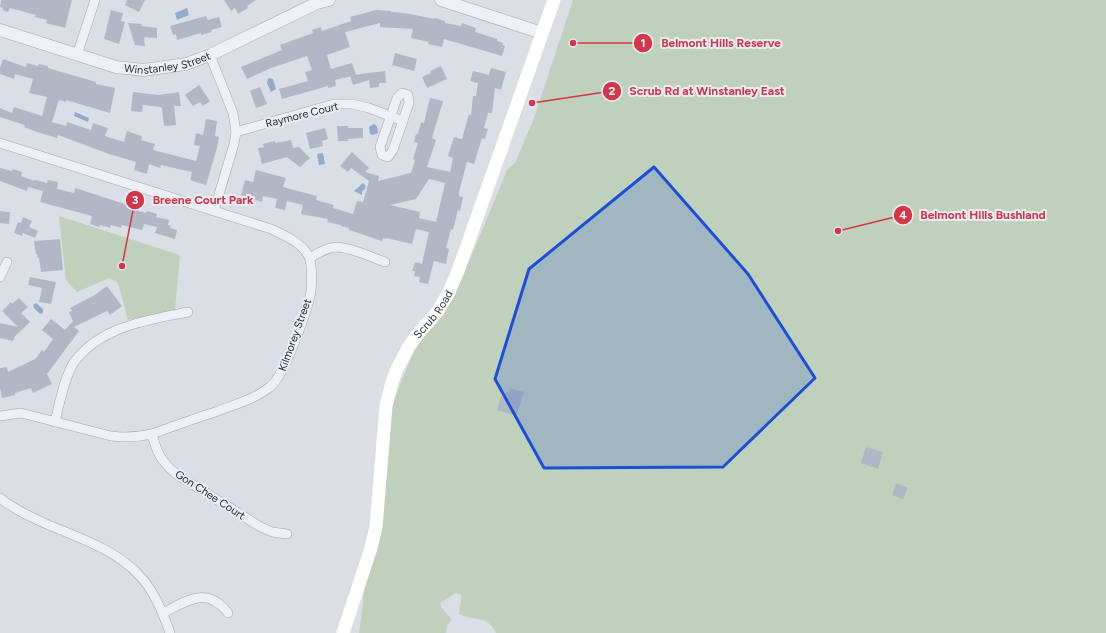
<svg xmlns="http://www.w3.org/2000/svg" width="1106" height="633" viewBox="0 0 1106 633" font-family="Figtree,sans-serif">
<rect width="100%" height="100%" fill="#dadfe6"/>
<!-- green -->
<g fill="#c0d1bb">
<path d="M573,0H1106V633H496C488,614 473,622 459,614C459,607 462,602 461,595L456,593L440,603L441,607L452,620L447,625L446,633H359L363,604L364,587L392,406L401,382L417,345L447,305L471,257L507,170L515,163L534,118Z"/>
<path d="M59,216L180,255L175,310L128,320L118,283L109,278L77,292L66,280Z"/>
</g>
<!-- water -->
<g fill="#92acc9">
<path d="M187,8L189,15L177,20L175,13Z"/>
<path d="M269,78L273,79L276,89L271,92L267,83L268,79Z"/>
<path d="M75,112L89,118L88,122L74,116Z"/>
<path d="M374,124L377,126L378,133L373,135L370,134L369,127Z"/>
<path d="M323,153L325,164L319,165L317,154Z"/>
<path d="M363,183L366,186L364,190L362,191V195L354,191Z"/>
<path d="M36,303L43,309V313L40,314L34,308L33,305Z"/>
</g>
<!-- building -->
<g fill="#b1b8c3" fill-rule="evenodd">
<path d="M1,0H72L65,28L46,23L47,20L35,17L36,15L10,8L8,12L2,10L3,8L0,7Z"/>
<path d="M127,0H145L139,12L125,5Z"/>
<path d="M224,0H256L247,6L248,8L238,14L235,8L231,11Z"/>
<path d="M111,10L123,13L121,21L125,22L119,44L104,39Z"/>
<path d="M376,10L391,11V12L405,13L434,19L435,18L445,21V23L461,26L462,23L476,28L475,32L497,39V41L503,43L502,45L505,46L502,56L444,39L442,47L428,44L429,42L411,38L413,29L380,27V23L345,32L350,47L327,55L331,69L352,63L356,75L335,80L336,86L328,88V86L282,99L279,89L308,81L305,72L312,70L307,56L271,68L247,79L241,67L282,50L280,45L313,33L312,30L321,27L322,31L351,21L350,17Z"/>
<path d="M206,16L208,20L219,17L222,27L211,30L212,32L201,35V33L177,40L176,34L173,35L170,26Z"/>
<path d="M128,23L142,24L141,26L157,28V38L144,37L145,39H144L145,46L135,45Z"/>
<path d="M395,53L417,59L414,71L392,65Z"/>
<path d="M3,59L26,67L27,63L38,66L39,64L48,66V68L96,82V84L115,88L110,113L66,100V102L59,100L52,122L66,126L67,122L91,130L93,123L108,128L105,136L124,142L127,131L142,136L141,140L155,144L153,150L196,161L200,146L194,145L196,133L203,135L206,119L217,121L215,136L219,137L217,148L206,185L190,180L192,172L161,165L160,168L149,164L147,174L134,170L136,162L109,154L58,135L57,138L37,132L24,127L25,125L0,117V108L12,113L14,107L42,116L47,97L29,93L33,79L15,74L14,79L0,74V68Z"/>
<path d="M441,66L447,79L427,88L422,77L431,73L430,71Z"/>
<path d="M491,68L506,72L501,90L495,88L492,113H488L484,128L488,129L485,139L482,138L474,164L467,162L459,192V196L463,197L460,211L458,210L453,230L451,229L446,248L449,249L446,264L434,261L428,284L419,282L420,277L414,276L415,271H412L415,262L422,264L429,232L416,229L412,244L386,238V239L383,238L382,241L349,230V228L341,226V225L327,222L328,219L301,214L303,205L287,201L285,210L275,208L277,199L263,196L262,202L241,195L245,180L253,182L256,170L286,178L283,187L317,196L316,200L334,205L333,208L353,214L357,201L363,202L369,181L351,168L348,172L340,166L352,152L369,168L365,172L379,176L378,181L411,173L415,160L413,159L418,143L414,142L416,134H418L421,122L424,123L430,98L443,101L432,138L436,140L427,167L450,172L453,158L448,156L454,137L462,139L469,114L471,115L473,96H476L478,83L470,81L473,71L489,75ZM429,179L445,183L436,222L419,218L420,212L390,205L416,199Z"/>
<path d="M385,71L386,83H379V87L370,88L369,80L353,85L350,76L360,74Z"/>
<path d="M199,85L210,101L203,106L200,102L193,106L185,95Z"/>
<path d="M260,87L267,104L256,108L250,91Z"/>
<path d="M133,92L158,95L179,92L181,106H174L176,125L164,126L162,108L160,107L143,105L142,112L131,111Z"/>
<path d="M337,126H348V128H363V138L348,139V141H338Z"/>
<path d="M325,128L328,139L322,141L323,146L310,149L306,133Z"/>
<path d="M291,140L293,148L299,147L310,158L300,167L287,157L262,164L258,148L264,147L263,144L275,141V143Z"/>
<path d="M0,168L12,171L13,169L22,172L21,176L34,181L35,180L47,183L48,180L58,182L57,189L74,193L75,188L128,205L127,208L146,213L147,211L157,214L156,217L169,220L168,225L171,226L170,228L177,230L175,239L155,233L157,227L144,224L142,230L122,225L121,228L111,225L110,228L100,225L99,227L90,224L92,216L40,202L43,191L28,187L27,191L0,181Z"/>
<path d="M0,211L10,212L9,224L0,223Z"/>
<path d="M23,217L32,221L29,227L38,231L35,238L23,233L22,236L14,233L18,222L21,223Z"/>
<path d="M60,239L63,270L41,272L39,258H38L37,254H36L34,241Z"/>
<path d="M30,277L56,282L51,304L39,302L42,288L28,285Z"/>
<path d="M107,286L122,306L110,315L107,311L74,327L79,331L47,374L52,384L33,393L31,388L15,393V395L2,398L0,388V368L7,367L8,372L35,359L42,350L44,352L53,339L42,330L51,319L65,330L73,321L69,312L72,311L70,308L93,296Z"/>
<path d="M19,298L28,307L21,313L30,322L15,336L13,341L0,338V323L18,327L2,311L11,302L12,304Z"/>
<path d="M510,388L524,392L516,416L497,410L501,396L504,398L506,392L509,393Z"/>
<path d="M866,447L883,452L878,469L861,463Z"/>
<path d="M896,483L908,488L903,499L892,495Z"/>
</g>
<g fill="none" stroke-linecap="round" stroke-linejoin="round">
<defs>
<g id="minor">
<path d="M77,55L95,0"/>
<path d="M210,55L233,113L236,132L234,144L214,211"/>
<path d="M402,93L408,95L409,103L393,150L388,157L382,155L380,147L397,98Z"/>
<path d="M236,132L334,104H352L369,108L403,121"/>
<path d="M0,143L271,229C284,235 303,243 309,257C312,264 312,283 311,291C308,309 284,377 270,387C255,399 236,404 218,411C196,418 174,426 152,434C138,437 125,438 111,436L21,413L0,416"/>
<path d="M310,258C318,253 326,248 336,247C350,247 371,257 385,262"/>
<path d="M0,277L7,262"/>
<path d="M55,422C59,405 65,374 75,361C102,326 148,320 188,312"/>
<path d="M152,434C157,453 161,461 176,474L259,526L272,532L287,534"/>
<path d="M0,498C15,510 33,518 51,526C82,539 115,550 138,574C154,590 163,613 170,633"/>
<path d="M163,613C188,600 207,586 228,613"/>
</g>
<g id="tertiary">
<path d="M441,0L542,33"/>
<path id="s1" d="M0,30L116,67L144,70L186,64L210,55L317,3L329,0"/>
</g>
</defs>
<!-- minor casing -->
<use href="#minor" stroke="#a0a6b0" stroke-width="10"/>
<!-- tertiary casing -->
<use href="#tertiary" stroke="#a0a6b0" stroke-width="13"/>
<!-- minor -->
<use href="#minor" stroke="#edf0f4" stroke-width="9"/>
<!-- tertiary -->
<use href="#tertiary" stroke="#edf0f4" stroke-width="12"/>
<!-- secondary -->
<path stroke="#fff" stroke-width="13" id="s2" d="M343,633L371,548L376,527L386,406L392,382L396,371L408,348L417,335L438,311L449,292L458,271L554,0"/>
</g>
<!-- marked area -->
<path fill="#1d4ed8" fill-opacity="0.2" stroke="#1d4ed8" stroke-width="3" stroke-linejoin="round" d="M654,167L748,274L815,378L723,467L544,468L495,379L529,269Z"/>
<g text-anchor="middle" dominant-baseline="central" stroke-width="4" stroke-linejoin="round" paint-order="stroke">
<!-- street labels -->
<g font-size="11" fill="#242c3d" stroke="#eaeef4">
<text stroke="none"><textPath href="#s1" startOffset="174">Winstanley Street</textPath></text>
<text transform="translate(302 115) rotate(-14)">Raymore Court</text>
<text stroke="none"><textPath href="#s2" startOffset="337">Scrub Road</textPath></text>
<text transform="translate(295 335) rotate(-70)">Kilmorey Street</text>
<text transform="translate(210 495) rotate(33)">Gon Chee Court</text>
</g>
</g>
<!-- callouts -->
<path fill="none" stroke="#d63549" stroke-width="1.5" d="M573 43L643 43M532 103L612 91M122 266L135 200M838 231L903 215"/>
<g fill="#d63549" stroke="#eaeef4" stroke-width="1.5">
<circle cx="573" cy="43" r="4"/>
<circle cx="532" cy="103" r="4"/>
<circle cx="122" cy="266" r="4"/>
<circle cx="838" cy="231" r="4"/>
<circle cx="643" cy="43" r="10"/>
<circle cx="612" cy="91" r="10"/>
<circle cx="135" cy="200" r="10"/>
<circle cx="903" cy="215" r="10"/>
</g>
<g font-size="12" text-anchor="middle" font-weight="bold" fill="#fff">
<text x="643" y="47">1</text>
<text x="612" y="95">2</text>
<text x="135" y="204">3</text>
<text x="903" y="219">4</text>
</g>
<g font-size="12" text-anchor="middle" font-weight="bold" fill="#d63549" stroke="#eaeef4" stroke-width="4" stroke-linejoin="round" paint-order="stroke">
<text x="721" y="47">Belmont Hills Reserve</text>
<text x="707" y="95">Scrub Rd at Winstanley East</text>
<text x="203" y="204">Breene Court Park</text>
<text x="983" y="219">Belmont Hills Bushland</text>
</g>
</svg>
